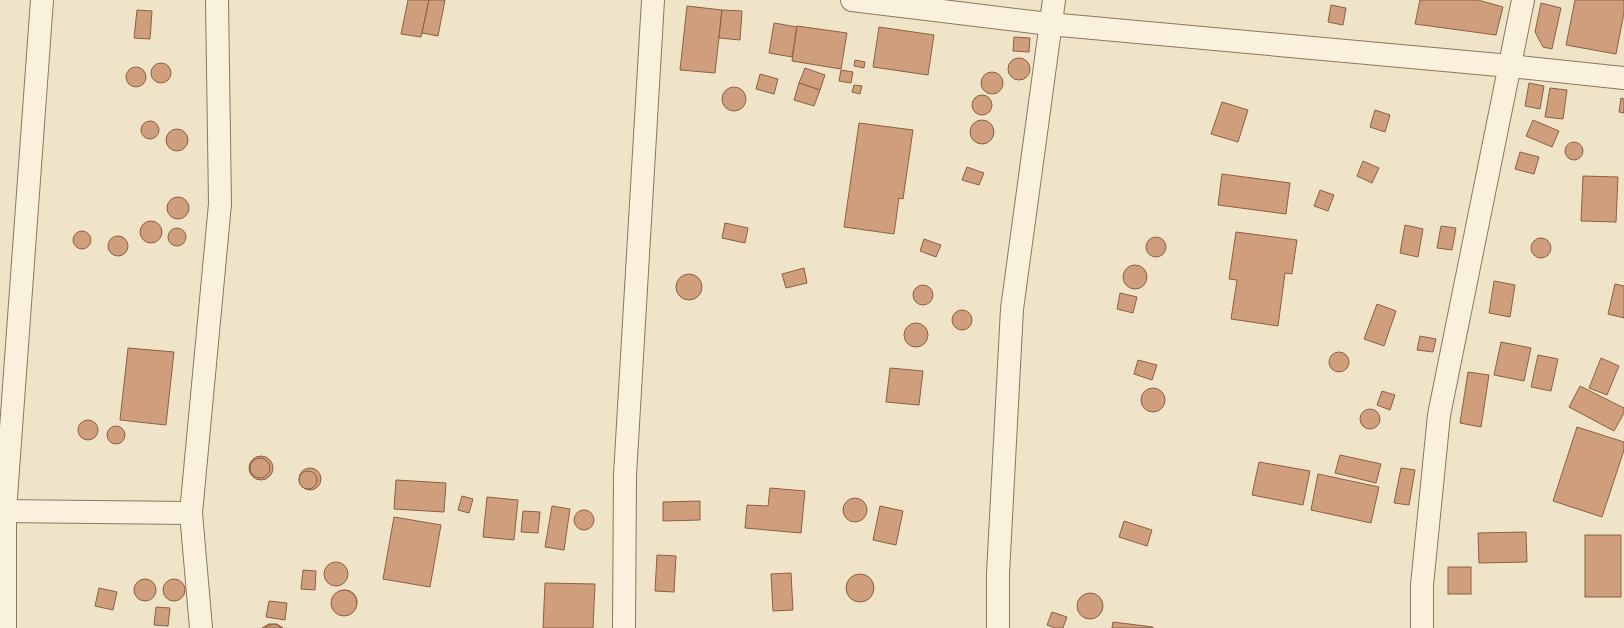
<svg xmlns="http://www.w3.org/2000/svg" width="1624" height="628" viewBox="0 0 1624 628" font-family="Georgia,serif">
<rect width="100%" height="100%" fill="#f0e4c8"/>
<!-- building -->
<g fill="#cf9f7d" stroke="#8d5f41">
<path d="M408,0H429L421,37L401,34Z"/>
<path d="M429,0H445L438,36L422,33Z"/>
<path d="M1420,0H1478L1503,7L1496,35L1415,24Z"/>
<path d="M1575,0H1624V13L1616,54L1566,45Z"/>
<path d="M1541,3L1561,8L1552,49L1543,47L1535,32Z"/>
<path d="M1331,5L1346,8L1343,25L1328,22Z"/>
<path d="M687,6L722,10L715,73L680,70Z"/>
<path d="M137,10L152,11L150,39L134,38Z"/>
<path d="M722,10L742,11L740,40L719,38Z"/>
<path d="M774,23L797,27L792,57L769,53Z"/>
<path d="M797,26L847,33L841,69L792,61Z"/>
<path d="M879,27L934,35L928,75L873,67Z"/>
<path d="M1014,37L1030,38L1029,52L1013,51Z"/>
<circle cx="1019" cy="69" r="11"/>
<path d="M855,60L865,62L864,68L854,66Z"/>
<circle cx="161" cy="73" r="10"/>
<circle cx="136" cy="77" r="10"/>
<path d="M805,68L825,75L820,90L799,83Z"/>
<path d="M841,70L853,72L851,83L839,81Z"/>
<circle cx="992" cy="83" r="11"/>
<path d="M760,74L778,79L774,94L756,89Z"/>
<path d="M799,83L820,90L814,106L794,100Z"/>
<path d="M1529,83L1544,86L1540,109L1525,106Z"/>
<path d="M854,85L862,86L860,94L852,92Z"/>
<circle cx="734" cy="99" r="12"/>
<path d="M1550,88L1567,90L1563,119L1545,117Z"/>
<circle cx="982" cy="105" r="10"/>
<path d="M1621,98L1624,99V113L1619,112Z"/>
<path d="M1222,102L1248,110L1238,142L1211,134Z"/>
<path d="M1375,110L1390,115L1385,132L1370,127Z"/>
<path d="M1533,120L1559,131L1552,147L1526,136Z"/>
<circle cx="982" cy="132" r="12"/>
<circle cx="150" cy="130" r="9"/>
<path d="M859,123L913,130L903,199L899,198L894,234L844,227Z"/>
<circle cx="177" cy="140" r="11"/>
<circle cx="1574" cy="151" r="9"/>
<path d="M1520,152L1539,157L1534,174L1515,169Z"/>
<path d="M1363,161L1379,168L1372,183L1357,176Z"/>
<path d="M967,167L984,173L979,185L962,180Z"/>
<path d="M1222,174L1290,183L1286,214L1218,205Z"/>
<path d="M1583,176L1618,177L1616,222L1581,221Z"/>
<path d="M1320,190L1334,195L1328,211L1314,206Z"/>
<circle cx="178" cy="208" r="11"/>
<circle cx="151" cy="232" r="11"/>
<path d="M725,223L748,228L745,243L722,238Z"/>
<path d="M1405,225L1423,229L1418,257L1400,253Z"/>
<path d="M1441,226L1456,228L1452,250L1437,248Z"/>
<circle cx="177" cy="237" r="9"/>
<circle cx="82" cy="240" r="9"/>
<path d="M1236,232L1297,240L1292,274L1285,273L1278,326L1231,319L1237,280L1229,279Z"/>
<circle cx="118" cy="246" r="10"/>
<circle cx="1156" cy="247" r="10"/>
<circle cx="1541" cy="248" r="10"/>
<path d="M924,239L941,245L936,257L920,251Z"/>
<circle cx="1135" cy="277" r="12"/>
<path d="M804,268L807,283L786,288L782,274Z"/>
<circle cx="689" cy="287" r="13"/>
<path d="M1494,281L1515,285L1510,317L1489,313Z"/>
<path d="M1615,284L1624,286V318L1608,314Z"/>
<circle cx="923" cy="295" r="10"/>
<path d="M1120,293L1137,297L1133,313L1117,309Z"/>
<path d="M1377,304L1396,311L1384,346L1364,339Z"/>
<circle cx="962" cy="320" r="10"/>
<circle cx="916" cy="335" r="12"/>
<path d="M1420,336L1436,339L1433,352L1417,350Z"/>
<path d="M1501,342L1531,348L1524,381L1494,375Z"/>
<path d="M128,348L174,352L166,425L120,420Z"/>
<circle cx="1339" cy="362" r="10"/>
<path d="M1538,355L1558,359L1551,391L1531,387Z"/>
<path d="M1601,358L1619,366L1607,395L1589,388Z"/>
<path d="M1138,360L1157,365L1152,380L1134,374Z"/>
<path d="M890,368L923,371L919,405L886,402Z"/>
<path d="M1468,372L1489,375L1481,427L1460,423Z"/>
<path d="M1580,386L1624,408V413L1614,431L1569,407Z"/>
<circle cx="1153" cy="400" r="12"/>
<path d="M1382,391L1395,395L1390,410L1377,405Z"/>
<circle cx="1370" cy="419" r="10"/>
<circle cx="88" cy="430" r="10"/>
<circle cx="116" cy="435" r="9"/>
<path d="M1577,427L1624,442V450L1602,517L1553,501Z"/>
<path d="M1340,455L1381,464L1376,483L1335,473Z"/>
<circle cx="261" cy="468" r="12"/>
<circle cx="260" cy="468" r="10"/>
<path d="M1259,462L1310,471L1303,505L1252,495Z"/>
<path d="M1401,468L1415,470L1409,505L1394,503Z"/>
<circle cx="310" cy="479" r="11"/>
<circle cx="308" cy="480" r="9"/>
<path d="M1318,474L1379,487L1371,523L1311,510Z"/>
<path d="M396,480L446,483L444,512L394,509Z"/>
<path d="M770,488L805,491L801,533L745,528L747,505L768,506Z"/>
<path d="M462,496L473,499L469,513L458,510Z"/>
<path d="M487,497L518,500L514,540L483,537Z"/>
<circle cx="855" cy="510" r="12"/>
<path d="M700,501V520L663,521V502Z"/>
<path d="M552,506L570,509L564,550L545,547Z"/>
<path d="M880,506L903,511L896,545L873,540Z"/>
<circle cx="584" cy="520" r="10"/>
<path d="M523,511L540,512L538,533L521,532Z"/>
<path d="M394,517L441,525L430,587L383,579Z"/>
<path d="M1124,521L1152,530L1147,546L1119,537Z"/>
<path d="M1526,532L1527,562L1479,563L1478,533Z"/>
<rect x="1585" y="535" width="36" height="62"/>
<path d="M657,555L676,556L674,592L655,591Z"/>
<circle cx="336" cy="574" r="12"/>
<rect x="1448" y="567" width="23" height="27"/>
<path d="M303,570L316,571L315,590L301,589Z"/>
<path d="M791,573L793,610L773,611L771,574Z"/>
<circle cx="860" cy="588" r="14"/>
<circle cx="145" cy="590" r="11"/>
<circle cx="174" cy="590" r="11"/>
<path d="M545,583L595,584L593,628H543Z"/>
<path d="M99,588L117,592L113,610L95,606Z"/>
<circle cx="345" cy="602" r="12"/>
<circle cx="344" cy="603" r="13"/>
<circle cx="1090" cy="606" r="13"/>
<path d="M269,601L287,603L285,620L266,617Z"/>
<path d="M156,607L170,608L168,626L154,625Z"/>
<path d="M1052,612L1067,617L1063,628H1055L1047,625Z"/>
<path d="M1113,622L1153,627V628H1112Z"/>
<path d="M269,624H277L283,628H262Z"/>
<path d="M274,624L283,628H265L267,626Z"/>
</g>
<g fill="none" stroke-linecap="round" stroke-linejoin="round">
<defs>
<g id="street">
<path d="M852,0L1049,24L1510,66L1624,78"/>
<path d="M0,511L191,513"/>
<path d="M5,628V511L42,0"/>
<path d="M201,628L191,513L220,204L217,0"/>
<path d="M624,628L625,475L653,0"/>
<path d="M998,628V574L1012,309L1054,0"/>
<path d="M1422,628V585L1439,415L1523,0"/>
</g>
</defs>
<!-- street casing -->
<use href="#street" stroke="#8d765c" stroke-width="24"/>
<!-- street -->
<use href="#street" stroke="#faf1dc" stroke-width="22"/>
</g>
</svg>
